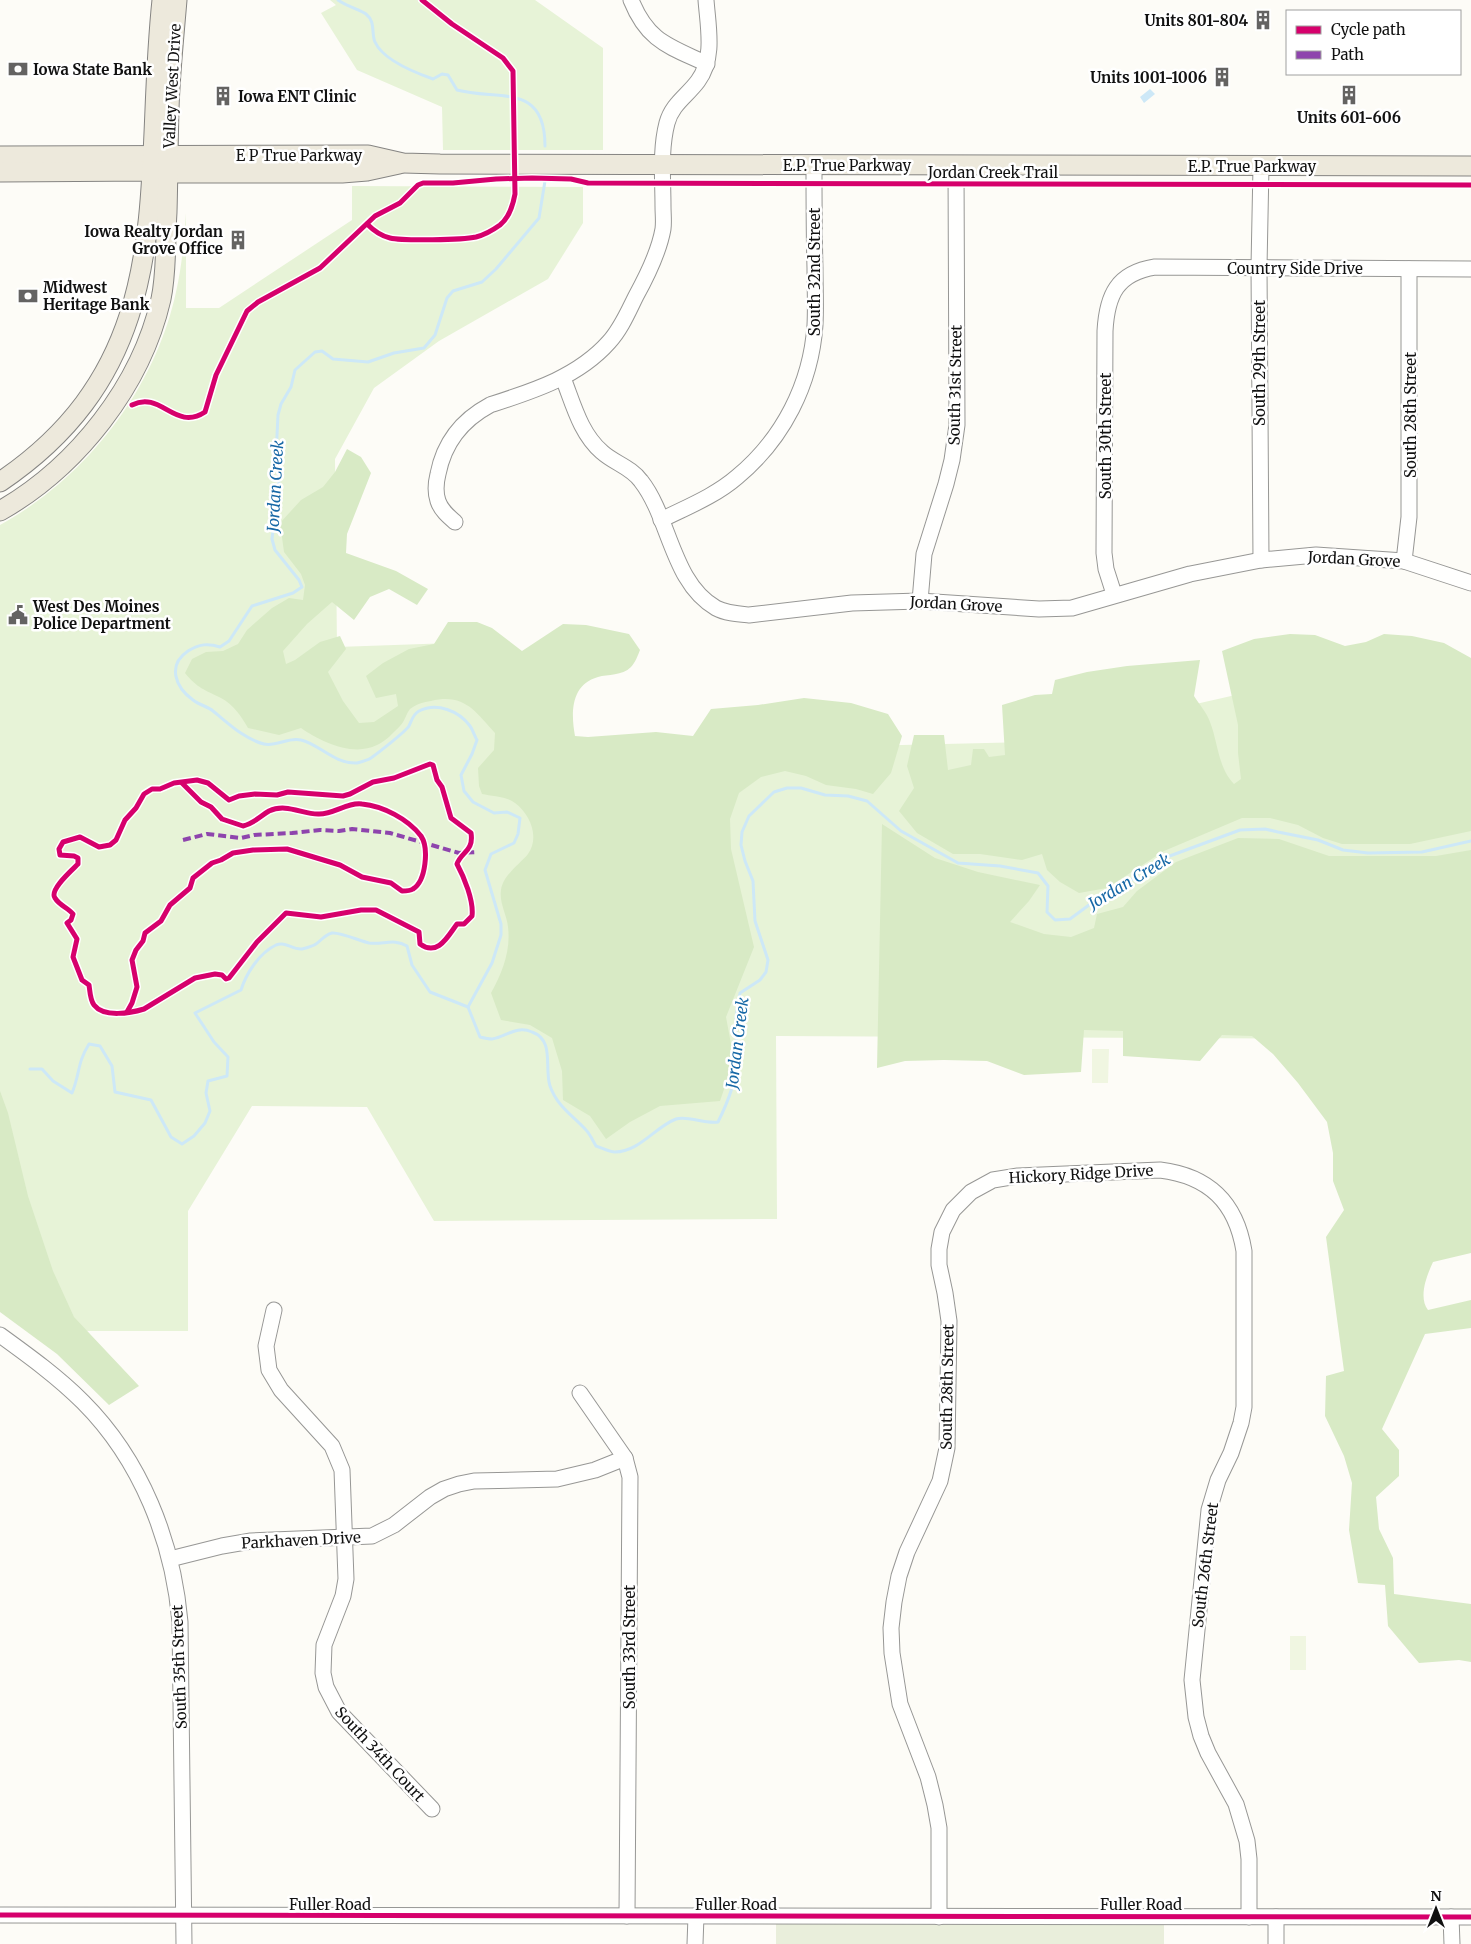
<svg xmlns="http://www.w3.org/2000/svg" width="1471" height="1944" viewBox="0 0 1471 1944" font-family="Merriweather,serif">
<rect width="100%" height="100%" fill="#fdfcf7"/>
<!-- green -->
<g fill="#e7f3d7">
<path d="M330,0H535L603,48V150H443L442,107L357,70L321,13L336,5Z"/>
<path d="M352,186L583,187V223L548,279L439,341L374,388L335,459L337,647L509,641L567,747L775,748L1028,742L1381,662L1471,707V1186L1363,1039L776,1036L777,1219L434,1221L367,1107L252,1106L188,1211V1331H31L0,1308V525C87,477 155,389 176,292C182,266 184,240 186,213V308H219L352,220Z"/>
</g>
<!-- forest -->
<g fill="#d8eac5">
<path d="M347,449L361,457L371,473L347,534L346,553L396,571L428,589L417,605L389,589L370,597L354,620L332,602L307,624L283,651L286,664L295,660L320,642L340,636L346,649L328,672L343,701L359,723L374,722L398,706L396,694L376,698L366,676L383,663L409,649L434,644L448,622H477L492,628L522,651L563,624L586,625L629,634L640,650C638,655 635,663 631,667C622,676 608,674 598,677C570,685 571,714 575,736L588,737L656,732L693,736L711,709L758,705L804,698L851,703L888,714L902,736L891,773L873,794L856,789L826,785L806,776L785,771L761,777L739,793L730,819L731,849L754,947L726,1017L734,1060L720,1101L660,1106L630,1122L606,1139L590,1116L563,1100L562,1071L552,1038L530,1025L501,1020L491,993C502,973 511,951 508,927C507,915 499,903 501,890C503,875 520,864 528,854C540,837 530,814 515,803C508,797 492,796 482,794L479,786L478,768L494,750L495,733C475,711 464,693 431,701C423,702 417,704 410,709C406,714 405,721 400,726C394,732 385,742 377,745C353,757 321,742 301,728L279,735L248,728C241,716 234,705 221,698C205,690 197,688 185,673L192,659L206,652L223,651L238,644L247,630L272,608L289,598L303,600L305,585L301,574L284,552L280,523L301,500L323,487L335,472Z"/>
<path d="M1290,634L1315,635L1345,646L1366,642L1384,634L1412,636L1444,643L1471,658V831L1410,844H1342L1323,838L1298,825L1270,818H1242L1164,851L1107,888L1079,893L1060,882L1047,870L1042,854L1022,860L980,854H953L917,833L899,811L914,788L907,766L914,735H944L948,770L971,765L973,749H984L989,757L1005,755L1002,705L1035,695L1052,694L1055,680L1087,672L1127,666L1200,660L1194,696C1199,704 1207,713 1210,722C1218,742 1218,768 1234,784L1241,779L1238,753V725L1222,651L1254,639Z"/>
<path d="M882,824L935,858L978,872L1040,885L1029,901L1010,922L1044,934L1071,937L1094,928L1097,914L1123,907L1137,891L1176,862L1238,838L1279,839L1329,856H1436L1471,850V1253L1433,1262C1427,1275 1418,1297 1428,1310L1471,1300V1328L1425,1334L1382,1429L1399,1450V1476L1376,1497L1379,1529L1393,1558L1394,1594L1471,1604V1662L1459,1660L1419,1663L1388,1626L1385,1585L1358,1583L1349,1530L1352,1483L1344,1456L1325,1416L1326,1376L1344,1371L1326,1237L1344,1210L1333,1181V1153L1327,1122L1298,1083L1273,1054L1252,1036L1222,1035L1200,1061L1123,1056V1031L1084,1030L1081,1072L1024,1075L987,1061L944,1060L905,1061L877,1068Z"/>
<path d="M0,1091L8,1113L28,1196L53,1271L74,1317L139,1386L109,1405L57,1354L0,1312Z"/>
</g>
<!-- cemetery -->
<rect fill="#e9eedb" x="776" y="1922" width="388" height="22"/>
<!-- pitch -->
<g fill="#f0f6e1">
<path d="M1092,1049H1109L1108,1083H1092Z"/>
<rect x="1290" y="1636" width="16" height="34"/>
</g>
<!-- water -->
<path fill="#cde8f7" d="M1150,89L1155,94L1144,103L1140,97Z"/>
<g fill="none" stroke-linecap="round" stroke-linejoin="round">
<!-- stream -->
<g stroke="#cde8f7" stroke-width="3">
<path d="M338,0C346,6 361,10 366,14C376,22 371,33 375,42C383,60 416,73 433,79L442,74L448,75L457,90C498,101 545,82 545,146"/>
<path d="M468,1007L480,1037C484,1038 488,1039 492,1039C506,1037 516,1025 532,1032C555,1040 544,1068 550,1086C557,1106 572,1115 586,1130C590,1134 593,1141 596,1146C602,1148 609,1152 615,1152C639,1152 655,1127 676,1119C687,1115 703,1124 718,1122C728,1102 736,1082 738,1059C739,1051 737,1044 736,1036C735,1022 737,1006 740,993L760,980L766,972L768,960L755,921L753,881L745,861L741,845L742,832L749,816L774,792L787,788H801L825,795L848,796L867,801L901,831L958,863L1000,866L1038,873L1048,886L1047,912L1055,920L1070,919L1089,905L1107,898L1123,889L1137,874L1167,857L1240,830L1265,829L1278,832L1318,840L1343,850L1368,853L1422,852L1471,841"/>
<path d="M468,1007L492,963L501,935V924L485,870L491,854L514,843L518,834L520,818L507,812L494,813L473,802L464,791L461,775L472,754L477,740C474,735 473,730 470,726C459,711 437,702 419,711C413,714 412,720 409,726C405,732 378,753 371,758C368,760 361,762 357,763C334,764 319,744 301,740C288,737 276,747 264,744C244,739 228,723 213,711C207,706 199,705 193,700C175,687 167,665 188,651C199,644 208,643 220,647L229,641L252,606L293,593L302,587L299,580L275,550L272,539L279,480L276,456L278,415L281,404L291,387L295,370L315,352L322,351L333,359L368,362L394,353L424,348L435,335L447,298L453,291L482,282L496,269L539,218L545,181"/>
<path d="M30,1069H42L53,1081L72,1093C80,1074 77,1063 89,1044L100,1046L112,1066L115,1092L151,1100L171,1137L182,1144L194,1136L205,1123L210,1111L206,1093L208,1081L227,1076L228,1057L214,1042L195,1013L241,990C246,974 259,953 276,945C286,941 292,950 302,949C306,948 313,946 316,944C322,940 324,935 332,933C340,932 360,941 369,943C383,945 394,938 407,946L412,965L430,992L468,1007"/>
</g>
<defs>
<g id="minor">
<path d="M631,0C648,42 669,46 707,64"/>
<path d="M563,378C573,403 580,433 602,452C614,463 631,467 641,481C670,518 672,583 716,608C725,613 738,614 749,615L852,603L920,601L1039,609L1072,608L1190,574L1261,560L1316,555L1404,561L1471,583"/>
<path d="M661,520C687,507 715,496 737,477C783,439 811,384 815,325C816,306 815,287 815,268C814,234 814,199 814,165"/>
<path d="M455,522C448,516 441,510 438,501C435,492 436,482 438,474C444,443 462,420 490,405C533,391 578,377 609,342C621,329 628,312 636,296C647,276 659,252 663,229C664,222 663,214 663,206C663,179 660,150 667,123C672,104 687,96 698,81C715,58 708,27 706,0"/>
<path d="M1261,560L1259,267L1261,166"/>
<path d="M1404,561L1409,517V269"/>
<path d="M1114,594L1106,569L1104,553L1105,331C1107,295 1117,273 1155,267L1471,269"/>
<path d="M920,601L924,554L946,484L952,460L957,425L956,165"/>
<path d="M274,1310L266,1346L269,1370L281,1390L332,1446L342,1470L346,1579L343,1596L324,1645L323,1673L326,1687L339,1712L432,1809"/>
<path d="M0,1335C29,1356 58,1377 83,1402C141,1460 173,1541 180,1622L184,1944"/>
<path d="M580,1393L625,1458L630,1477L627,1916"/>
<path d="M170,1559L222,1546L251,1541L372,1536L394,1525L430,1497L444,1489L459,1484L474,1481L557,1479L595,1470L625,1458"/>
<path d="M0,1915L1471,1917"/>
<path d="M939,1917V1828L935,1805L928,1777L900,1704L892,1653L891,1628L894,1602L899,1576L907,1552L940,1481L947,1448L949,1321L945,1293L939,1265V1249L942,1232L953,1210L971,1192L993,1180L1018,1176L1160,1170C1209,1176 1236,1202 1244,1251V1407L1241,1423L1231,1453L1218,1480L1209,1510L1192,1680L1196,1717L1201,1736L1208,1753L1236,1804L1247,1841L1249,1859V1917"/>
<path d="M1276,1917V1944"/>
<path d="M1451,1917L1452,1944"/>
<path d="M695,1944L696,1916"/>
</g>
<g id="major">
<path d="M0,156L368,155L403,163L440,164L1471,166"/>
<path d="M0,172L152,171L169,173H342L367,171L399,164"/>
<path d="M0,482C182,359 142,188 162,0"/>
<path d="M0,511C77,467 141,386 161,299C167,271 165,241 167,212C168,178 168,144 169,110C170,73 174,36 177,0"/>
</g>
</defs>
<!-- minor casing -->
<use href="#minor" stroke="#979795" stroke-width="17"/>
<!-- major casing -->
<use href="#major" stroke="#858482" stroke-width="21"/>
<!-- minor -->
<use href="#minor" stroke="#fffffe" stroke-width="15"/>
<!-- major -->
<use href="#major" stroke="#ede9dc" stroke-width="19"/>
<!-- quiet -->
<path stroke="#8e44ad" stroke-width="4" stroke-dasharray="8 4" stroke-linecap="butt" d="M183,840L207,834L241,838L254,835L292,833L320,830L339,831L352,829L390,833L459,853L478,852"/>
<defs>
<g id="cycleway">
<path d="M367,224C374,231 381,236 390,238C403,241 462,240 476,237C484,235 493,230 500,225C509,218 513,205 515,194L513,71L503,58L452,24L422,0"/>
<path d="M132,405C161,390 175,432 205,412L216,375L247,311L258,302L320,268L375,216L400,203L418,185L423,183H453L496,179L532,178L571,179L588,183L1471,185"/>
<path d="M430,764L433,765L437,780L442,787L451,818L471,833C474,851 461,852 457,864C464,877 474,901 472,916L464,924H457C448,936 438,957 420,944L419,932L376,910H361L321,917L286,913L257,942L229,978L226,979L222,975L215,974L195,978L144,1009C131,1013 104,1018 94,1005C90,1000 90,991 89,985L82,980L73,957L77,939L67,923L71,920L73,914C68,908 59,905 55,898C49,890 72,870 78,864V858L74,856L60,855L59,849L63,842L80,837L99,847L110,845L116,840L125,820L136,808L144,794L152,789H160L174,783L197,780L208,783L229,800L239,796L255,794L277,795L288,792L343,796L350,794L373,782L394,778Z"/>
<path d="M127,1012L132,1003L137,987L132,960L136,950L143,941L145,933L161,921L170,905L190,888L193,878L212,863L221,860L233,853L253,850L287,849L340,865L362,877L391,883L402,891C406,891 410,891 413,889C426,881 429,848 421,836C408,819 383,806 362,804C347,802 333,815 318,814C302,814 286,803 269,811C260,816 255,823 243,826L222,819L211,807L201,802L182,783"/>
<path d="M0,1915L1471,1917"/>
</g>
</defs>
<!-- cycleway casing -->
<use href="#cycleway" stroke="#fff" stroke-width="8"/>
<!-- cycleway -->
<use href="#cycleway" stroke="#d6006c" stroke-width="5"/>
</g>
<!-- icons -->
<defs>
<symbol id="building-bare" viewBox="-9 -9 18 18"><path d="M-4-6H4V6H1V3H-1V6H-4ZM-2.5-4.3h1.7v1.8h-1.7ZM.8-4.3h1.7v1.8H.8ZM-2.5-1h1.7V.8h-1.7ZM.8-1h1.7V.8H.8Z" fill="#646362" stroke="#fff" stroke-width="2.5" paint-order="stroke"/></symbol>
<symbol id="bank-bare" viewBox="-9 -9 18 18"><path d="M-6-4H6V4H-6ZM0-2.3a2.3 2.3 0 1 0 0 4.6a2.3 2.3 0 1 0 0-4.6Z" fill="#646362" stroke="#fff" stroke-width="2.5" paint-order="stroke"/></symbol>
<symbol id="civic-bare" viewBox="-9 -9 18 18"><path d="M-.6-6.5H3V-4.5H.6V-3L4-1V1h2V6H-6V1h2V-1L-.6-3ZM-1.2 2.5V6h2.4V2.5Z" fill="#646362" stroke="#fff" stroke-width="2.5" paint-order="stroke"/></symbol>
</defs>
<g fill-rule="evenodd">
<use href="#building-bare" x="1249" y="6" width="28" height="28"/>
<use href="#bank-bare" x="4" y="55" width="28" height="28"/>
<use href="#building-bare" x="1208" y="63" width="28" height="28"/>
<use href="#building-bare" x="1335" y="81" width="28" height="28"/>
<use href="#building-bare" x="209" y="82" width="28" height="28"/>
<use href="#building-bare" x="224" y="226" width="28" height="28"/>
<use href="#bank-bare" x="14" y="282" width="28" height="28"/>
<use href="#civic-bare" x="4" y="601" width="28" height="28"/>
</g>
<g text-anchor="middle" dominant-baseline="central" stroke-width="5" stroke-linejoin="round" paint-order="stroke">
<!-- poi labels -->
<g font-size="15" font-weight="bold" fill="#111" stroke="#fff" text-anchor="start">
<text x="1248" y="20" text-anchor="end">Units 801-804</text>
<text x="33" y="69">Iowa State Bank</text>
<text x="1207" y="77" text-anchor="end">Units 1001-1006</text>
<text x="238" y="96">Iowa ENT Clinic</text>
<text x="1349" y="117" text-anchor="middle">Units 601-606</text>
<text x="223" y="231" text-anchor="end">Iowa Realty Jordan<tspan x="223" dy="17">Grove Office</tspan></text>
<text x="43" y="287">Midwest<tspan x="43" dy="17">Heritage Bank</tspan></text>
<text x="33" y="606">West Des Moines<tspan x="33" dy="17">Police Department</tspan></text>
</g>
<!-- street labels -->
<g font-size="15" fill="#111" stroke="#fff">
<text transform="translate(172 86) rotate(-87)">Valley West Drive</text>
<text x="299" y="155">E P True Parkway</text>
<text x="847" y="165">E.P. True Parkway</text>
<text x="1252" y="166">E.P. True Parkway</text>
<text x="993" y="172">Jordan Creek Trail</text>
<text x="1295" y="268">Country Side Drive</text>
<text transform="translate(814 272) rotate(-90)">South 32nd Street</text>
<text transform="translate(1259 363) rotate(-90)">South 29th Street</text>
<text transform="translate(955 385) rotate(-89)">South 31st Street</text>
<text transform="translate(1410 415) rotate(-90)">South 28th Street</text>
<text transform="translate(1105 436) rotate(-90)">South 30th Street</text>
<text transform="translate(1354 559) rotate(3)">Jordan Grove</text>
<text transform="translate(956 604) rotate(3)">Jordan Grove</text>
<text transform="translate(1081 1174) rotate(-3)">Hickory Ridge Drive</text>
<text transform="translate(947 1387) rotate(-89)">South 28th Street</text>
<text transform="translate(301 1540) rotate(-3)">Parkhaven Drive</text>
<text transform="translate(1205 1565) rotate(-83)">South 26th Street</text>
<text transform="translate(629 1647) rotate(-90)">South 33rd Street</text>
<text transform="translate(179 1667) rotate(-92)">South 35th Street</text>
<text transform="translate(380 1754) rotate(47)">South 34th Court</text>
<text x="330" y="1904">Fuller Road</text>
<text x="736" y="1904">Fuller Road</text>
<text x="1141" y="1904">Fuller Road</text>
</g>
<!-- water labels -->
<g font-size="16" font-style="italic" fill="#1768a6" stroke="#fff">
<text transform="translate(275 486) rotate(-87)">Jordan Creek</text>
<text transform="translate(1129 881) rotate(-31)">Jordan Creek</text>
<text transform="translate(737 1043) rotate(-83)">Jordan Creek</text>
</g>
</g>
<!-- legend -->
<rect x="1286" y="10" width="175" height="65" fill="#ffffff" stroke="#a0a0a0"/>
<rect x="1296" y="26" width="25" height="8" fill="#d6006c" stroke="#a0a0a0"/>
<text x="1331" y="35" font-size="15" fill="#111111">Cycle path</text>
<rect x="1296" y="51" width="25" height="8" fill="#8e44ad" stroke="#a0a0a0"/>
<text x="1331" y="60" font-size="15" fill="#111111">Path</text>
<!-- north arrow -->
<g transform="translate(1436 1909)" stroke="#ffffff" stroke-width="4" paint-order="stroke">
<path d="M0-4L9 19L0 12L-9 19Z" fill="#111111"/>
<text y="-8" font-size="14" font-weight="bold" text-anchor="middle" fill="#111111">N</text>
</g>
</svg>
